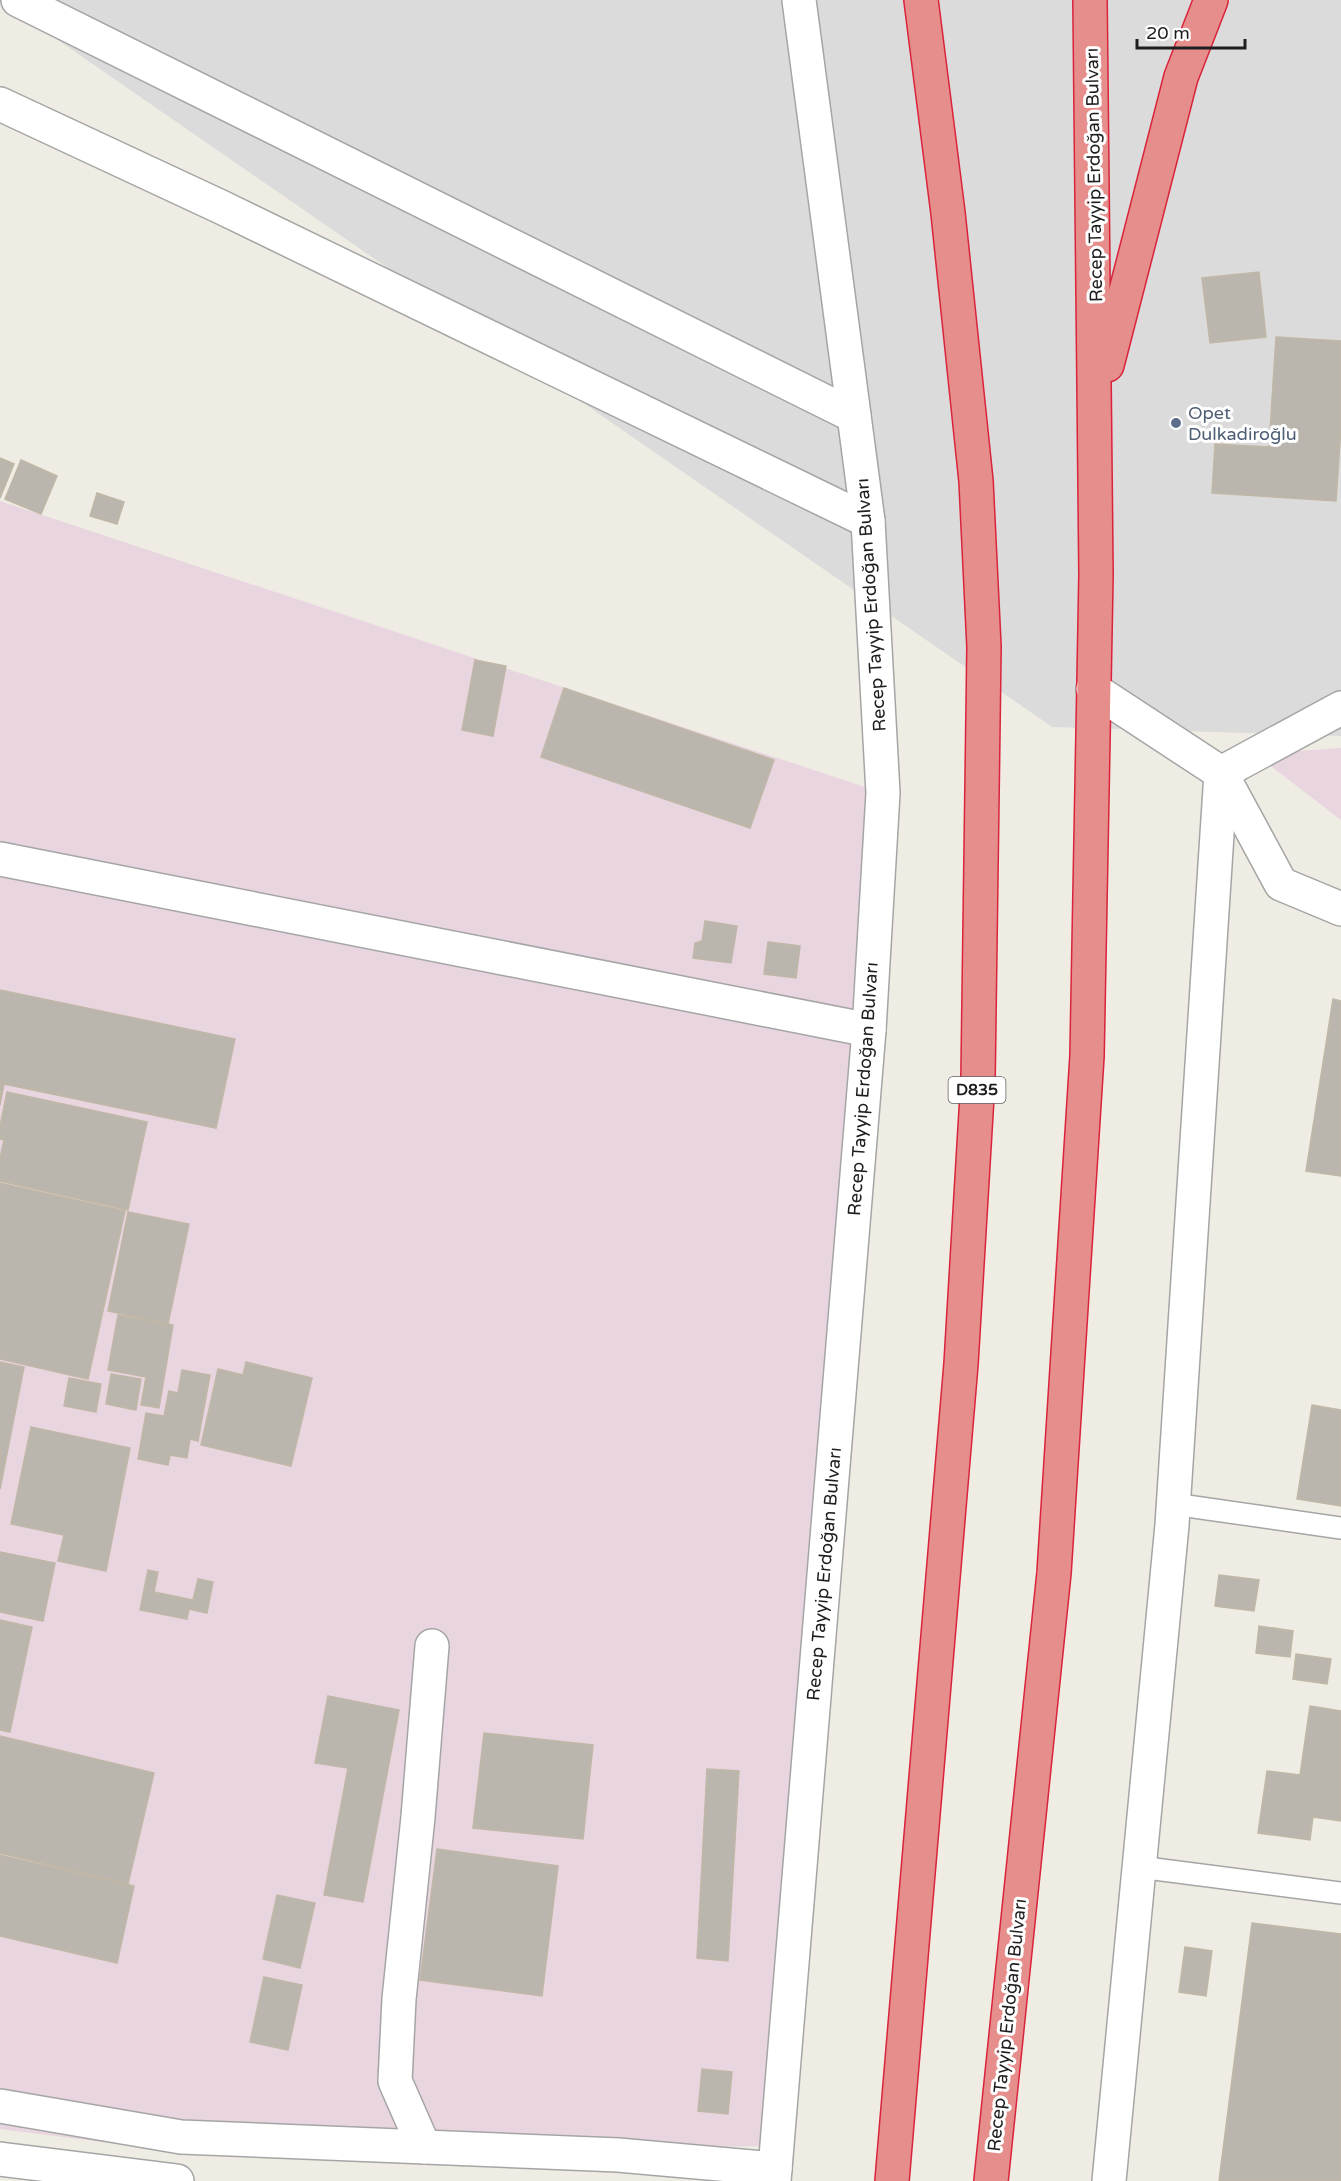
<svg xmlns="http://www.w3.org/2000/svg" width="1341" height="2181" viewBox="0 0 1341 2181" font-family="'Varela Round',sans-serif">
<rect width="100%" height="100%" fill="#efede3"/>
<!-- residential -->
<path fill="#dcdbdb" d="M0,0H1341V736L1052,727Z"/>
<!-- industrial -->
<g fill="#e8d5e0">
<path d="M0,501L883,793L777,2146L180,2152L0,2129Z"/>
<path d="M1341,748V820L1255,754Z"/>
</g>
<!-- building -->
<g fill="#bbb6ad" stroke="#c0b7a6" stroke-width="1.5">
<path d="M1259,272L1266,337L1210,343L1202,278Z"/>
<path d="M1276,337L1341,341V427L1336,501L1212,493L1215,444L1269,447Z"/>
<path d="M0,458L14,464L0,498Z"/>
<path d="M21,460L57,476L41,514L5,499Z"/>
<path d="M97,493L124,502L117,524L90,516Z"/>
<path d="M475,660L506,666L493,736L462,730Z"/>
<path d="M564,688L774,760L750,828L541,757Z"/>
<path d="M705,921L737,926L731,963L693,958L695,943L702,941Z"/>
<path d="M768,942L800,946L796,978L764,974Z"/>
<path d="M0,990L235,1039L216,1128L4,1084L0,1105Z"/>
<path d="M1333,999L1341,1001V1176L1306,1171Z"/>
<path d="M7,1092L147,1122L128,1210L0,1181V1158L4,1140L0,1139V1126Z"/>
<path d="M0,1183L125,1211L88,1379L0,1359Z"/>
<path d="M128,1212L189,1224L168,1324L108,1311Z"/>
<path d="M118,1315L173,1325L159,1408L141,1405L146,1377L108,1370Z"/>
<path d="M0,1362L24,1367L0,1489Z"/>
<path d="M246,1362L312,1378L291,1466L201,1445L218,1369L243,1375Z"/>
<path d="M182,1370L210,1375L198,1441L190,1439L187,1458L170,1455L168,1465L138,1459L146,1413L164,1416L169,1391L178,1393Z"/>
<path d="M111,1374L141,1379L136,1410L106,1404Z"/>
<path d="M69,1378L101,1384L96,1412L64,1406Z"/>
<path d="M1312,1405L1341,1410V1506L1297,1499Z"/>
<path d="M31,1427L130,1448L106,1571L58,1561L64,1535L11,1524Z"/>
<path d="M0,1552L55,1563L43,1621L0,1612Z"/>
<path d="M148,1570L158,1572L154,1592L193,1600L198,1579L213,1582L207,1613L189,1609L187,1619L140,1610Z"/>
<path d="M1219,1575L1259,1580L1254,1611L1215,1606Z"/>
<path d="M0,1620L32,1627L10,1732L0,1730Z"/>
<path d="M1259,1626L1293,1631L1290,1657L1256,1653Z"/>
<path d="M1296,1654L1331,1659L1327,1684L1293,1679Z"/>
<path d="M328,1696L399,1710L363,1902L324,1895L348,1768L315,1763Z"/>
<path d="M1310,1706L1341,1711V1821L1313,1817L1310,1840L1258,1833L1267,1771L1300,1775Z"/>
<path d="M484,1733L593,1745L583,1839L473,1828Z"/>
<path d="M0,1736L154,1773L128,1884L0,1853Z"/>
<path d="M707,1769L739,1771L728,1961L697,1958Z"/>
<path d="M437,1849L558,1866L542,1996L420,1980Z"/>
<path d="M0,1855L134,1886L117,1963L0,1936Z"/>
<path d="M277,1895L315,1903L300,1968L263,1959Z"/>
<path d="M1252,1923L1341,1934V2181H1219Z"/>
<path d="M1185,1947L1212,1951L1206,1996L1179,1992Z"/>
<path d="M264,1977L302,1985L288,2050L250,2042Z"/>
<path d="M702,2069L732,2072L728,2114L698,2111Z"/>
</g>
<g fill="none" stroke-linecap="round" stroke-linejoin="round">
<defs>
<g id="lane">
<path d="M1173,1504L1341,1528"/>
<path d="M1139,1867L1341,1893"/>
</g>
<g id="street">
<path d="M18,0L854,416"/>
<path d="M0,104L221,207L868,521"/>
<path d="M1093,689L1221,773L1281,884L1341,909"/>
<path d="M1221,773L1341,708"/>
<path d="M0,859L869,1030"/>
<path d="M0,2106L181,2137L618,2155L775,2169"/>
<path d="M424,2147L395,2081L399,1999L418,1817L432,1646"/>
<path d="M0,2159L177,2181"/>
<path d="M774,2181L869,1030L883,793L868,521L799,0"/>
<path d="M1109,2181L1172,1525L1221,773"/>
</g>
<g id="highway">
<path d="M1107,365L1181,77L1211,0"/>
<path d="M892,2181L961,1364L978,1079L984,647L976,481L948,213L921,0"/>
<path d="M991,2181L1054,1573L1087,1056L1096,575L1090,0"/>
</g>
</defs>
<!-- lane casing -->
<use href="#lane" stroke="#a5a5a5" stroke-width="24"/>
<!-- street casing -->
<use href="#street" stroke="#a5a5a5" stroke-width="36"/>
<!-- highway casing -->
<use href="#highway" stroke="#d9243b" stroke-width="36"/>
<!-- lane -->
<use href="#lane" stroke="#fff" stroke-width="21"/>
<!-- street -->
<use href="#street" stroke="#fff" stroke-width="33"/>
<!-- highway -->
<use href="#highway" stroke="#e68e8b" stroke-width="33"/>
</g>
<!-- markers -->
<circle fill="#5c6f8a" stroke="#fff" stroke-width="2" cx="1176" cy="423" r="6"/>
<g text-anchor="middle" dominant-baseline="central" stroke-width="6" stroke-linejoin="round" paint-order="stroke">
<!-- shield labels -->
<rect fill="#fff" stroke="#626262" stroke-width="1.5" x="948.5" y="1077" width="57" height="26" rx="4.5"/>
<g font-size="16" font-weight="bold" fill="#1e1e1e">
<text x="977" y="1090">D835</text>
</g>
<!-- street labels -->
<g font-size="18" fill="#1e1e1e" stroke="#fff">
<text transform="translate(1094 175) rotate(-91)">Recep Tayyip Erdoğan Bulvarı</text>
<text transform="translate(871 605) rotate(-94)">Recep Tayyip Erdoğan Bulvarı</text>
<text transform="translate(863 1089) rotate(-86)">Recep Tayyip Erdoğan Bulvarı</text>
<text transform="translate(824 1574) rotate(-85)">Recep Tayyip Erdoğan Bulvarı</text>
<text transform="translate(1007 2025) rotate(-84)">Recep Tayyip Erdoğan Bulvarı</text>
</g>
<!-- service labels -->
<g font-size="18" fill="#4e5e75" stroke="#fff" text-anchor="start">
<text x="1188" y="413">Opet<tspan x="1188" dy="21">Dulkadiroğlu</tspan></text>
</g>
</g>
<!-- scale -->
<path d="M1137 39v9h108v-9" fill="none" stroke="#1e1e1e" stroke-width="3"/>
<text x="1146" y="39" font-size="18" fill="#1e1e1e" stroke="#ffffff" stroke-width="4.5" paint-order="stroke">20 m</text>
</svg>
